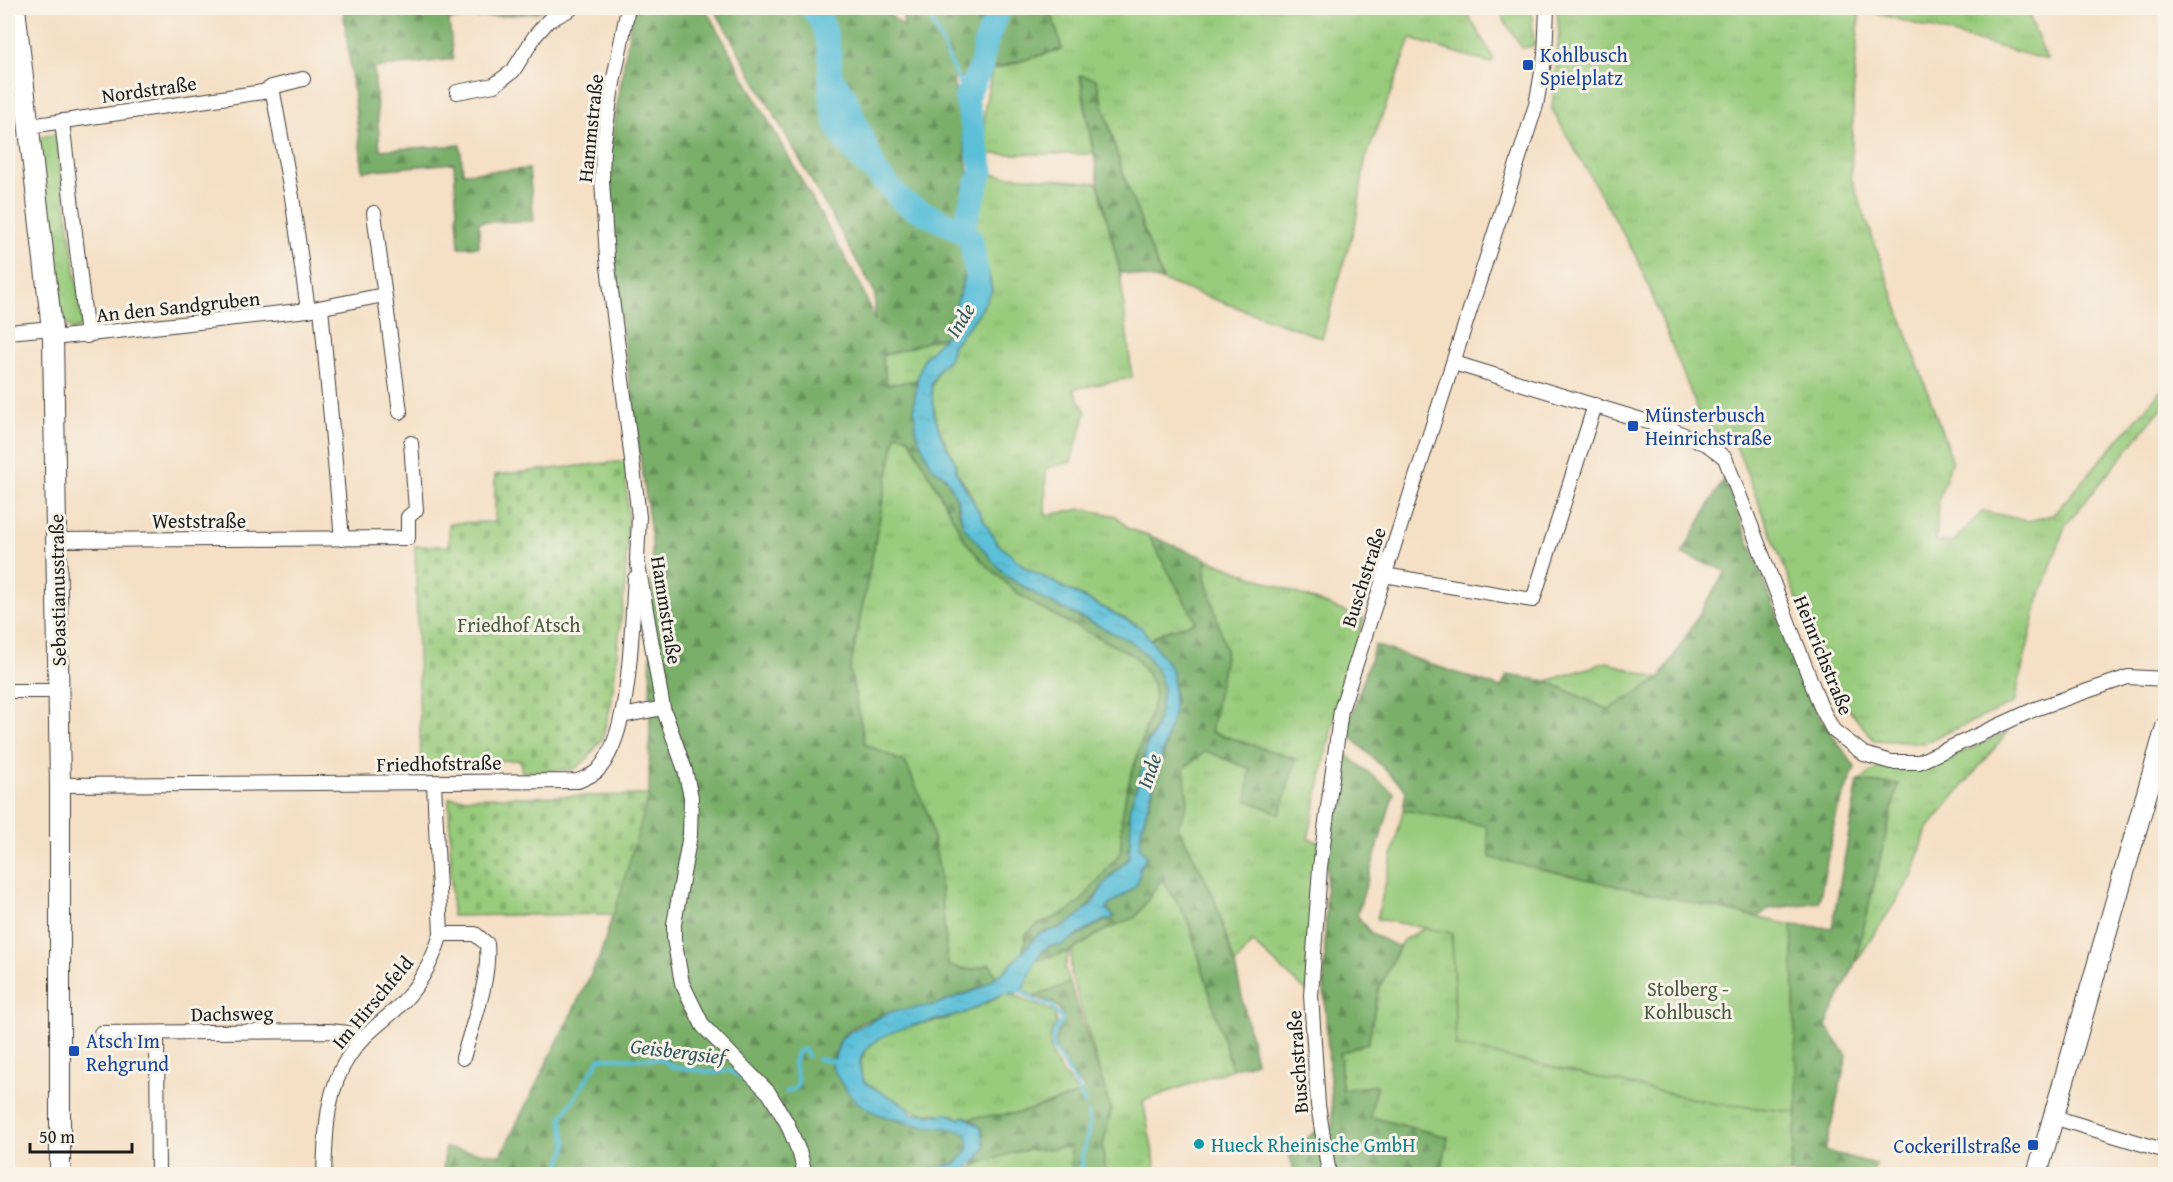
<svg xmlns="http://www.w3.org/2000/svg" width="2173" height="1182" viewBox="0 0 2173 1182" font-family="'Gentium Book Plus',serif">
<defs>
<pattern id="grass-tufts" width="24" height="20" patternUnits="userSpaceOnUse" patternTransform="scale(1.5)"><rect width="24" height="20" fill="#98cb7b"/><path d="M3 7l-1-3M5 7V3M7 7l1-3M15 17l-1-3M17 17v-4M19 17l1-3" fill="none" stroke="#82ae6a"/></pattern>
<pattern id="forest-firs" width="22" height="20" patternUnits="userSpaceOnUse" patternTransform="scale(1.5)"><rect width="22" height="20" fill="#7aaf6b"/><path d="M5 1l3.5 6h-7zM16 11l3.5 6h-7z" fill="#638e57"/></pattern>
<pattern id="cemetery-stones" width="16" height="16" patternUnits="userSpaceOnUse" patternTransform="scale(1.5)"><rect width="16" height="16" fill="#98cb7b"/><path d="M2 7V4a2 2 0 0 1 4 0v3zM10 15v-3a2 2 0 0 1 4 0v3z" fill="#82ae6a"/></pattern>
<pattern id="water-ripples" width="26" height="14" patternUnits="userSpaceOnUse" patternTransform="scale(1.5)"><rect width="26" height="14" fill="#5bc0d9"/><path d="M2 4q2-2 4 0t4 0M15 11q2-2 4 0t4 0" fill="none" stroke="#4fa4ba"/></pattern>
</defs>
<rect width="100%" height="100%" fill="#f7f3e8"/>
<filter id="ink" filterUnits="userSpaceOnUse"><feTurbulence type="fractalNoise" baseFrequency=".0167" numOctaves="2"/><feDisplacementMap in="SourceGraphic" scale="12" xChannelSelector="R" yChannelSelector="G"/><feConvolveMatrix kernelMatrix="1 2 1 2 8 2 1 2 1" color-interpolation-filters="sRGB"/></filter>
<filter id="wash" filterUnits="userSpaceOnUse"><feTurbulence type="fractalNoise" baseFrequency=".008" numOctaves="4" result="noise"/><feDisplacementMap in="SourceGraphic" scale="24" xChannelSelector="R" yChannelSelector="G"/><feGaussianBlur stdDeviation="1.35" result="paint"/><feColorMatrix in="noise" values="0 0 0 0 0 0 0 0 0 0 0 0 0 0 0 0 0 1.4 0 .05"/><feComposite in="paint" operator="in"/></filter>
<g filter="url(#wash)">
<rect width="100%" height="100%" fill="#f5dfc5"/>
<!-- grass -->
<g fill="url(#grass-tufts)" stroke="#5a744c" stroke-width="1.5">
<path d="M1050,8H1464L1494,59L1490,63L1411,39L1365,161L1356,221L1322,338L1163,281L1122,171L1096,79L1080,76L1093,154H986L984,112L992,70L1062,49Z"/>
<path d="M1500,8H1531L1534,46L1522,48L1504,20Z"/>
<path d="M1557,8H2026L2047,60L1860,9L1854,76L1851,177L1952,460L1938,502L1936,541L1952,543L1983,511L2028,521L2053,515L2165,386V404L2065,526L2037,606L2014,703L1924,743L1874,740L1834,692L1736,446L1702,421L1638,260L1552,109L1559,34Z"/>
<path d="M56,134L83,326L72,330L60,317L37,138Z"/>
<path d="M986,174L1098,183L1120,272L1132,378L1073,389L1086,412L1071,462L1046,468L1045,515L1083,509L1116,516L1129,529L1148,535L1197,622L1163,632L1150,640L1136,624L1026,568L1006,551L997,543L980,517L970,492L956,472V464L938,427L930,391L939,369L950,358L953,345L977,316L992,290L989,274L973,236V221L984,196Z"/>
<path d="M946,336L924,358L917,380L887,386L882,356Z"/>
<path d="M896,433L909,438L966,542L984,562L1017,593L1042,609L1135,656L1153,683L1155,698L1127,789L1122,818L1121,852L1082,900L1067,912L1038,925L1026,934L1023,952L997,978L990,964L973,970L948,966L939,869L929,817L905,763L865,744L850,670Z"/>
<path d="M1207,559L1364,619L1338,699L1308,839L1319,842L1307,992L1252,942L1235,965L1213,895L1178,826L1187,803L1184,768L1206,751L1250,769L1296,759L1211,732L1226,650L1205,577Z"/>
<path d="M1607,662L1659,679L1609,710L1547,681Z"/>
<path d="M2009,731L1927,829L1912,877L1855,963L1898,784L1858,782L1879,767L1925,770Z"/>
<path d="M1162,878L1188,920L1232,1069L1143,1101L1157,1174H1105L1103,1145L1111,1110L1071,974V951L1107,929L1136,917Z"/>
<path d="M1427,927L1452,933L1456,1046L1712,1103L1797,1112L1790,1174H1441L1448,1137L1370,1117L1376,1086L1342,1090L1340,1053L1368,1043L1378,991L1403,940Z"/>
<path d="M1069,951L1065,968L1070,983L1033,996L1022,990L1035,961Z"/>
<path d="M1006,993C1020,994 1026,1002 1038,1006C1046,1009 1049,1007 1055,1013L1056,1025C1037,1046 1065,1077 1079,1094L1020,1113L970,1118L964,1116L960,1119L954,1115L917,1112L865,1083C849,1054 880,1033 906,1026C918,1023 931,1023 942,1020C965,1013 986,1004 1006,993Z"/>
<path d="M1071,1147L1072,1174H965C990,1150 1037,1148 1071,1147Z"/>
</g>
<!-- forest -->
<g fill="url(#forest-firs)" stroke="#4b6644" stroke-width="1.5">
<path d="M343,8H548L535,13L449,20L453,59L374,68L380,150L460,145L463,173L529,169L534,221L479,222V247H459L454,163L363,171Z"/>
<path d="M633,8H705L861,286L875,321V293L714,8H882L904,27L902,8H1050L1062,49L953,80C971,175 983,243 946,336L882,356L887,385L917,380L914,405L936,470C949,476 958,498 958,512L1006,576L1045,600L1132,642L1147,655L1161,677L1163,691L1159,717L1146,747L1142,770L1129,810L1131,822L1129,858L1112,874L1082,914L1066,926L1039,934L1023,952L1026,934L1038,925L1067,912L1082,900L1121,852L1122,818L1127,789L1155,699L1153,683L1135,656L1042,609L1017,593L983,562L966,542L909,438L896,434L850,670L865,744L906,763L929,817L939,869L948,966L973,970L990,964L997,978C978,990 958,997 937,1004C912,1012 857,1014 841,1039C837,1046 835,1058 832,1066L901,1122L954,1128L967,1135C980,1170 930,1166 913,1174H443L445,1148L501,1155L600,956L649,795L652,541L609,236L610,149Z"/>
<path d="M1080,75L1096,79L1122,171L1163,281L1120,272L1100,190Z"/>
<path d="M1724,478L1814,709L1855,767L1836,814L1819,902L1769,909L1757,917L1490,858L1485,826L1403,810L1406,790L1346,732L1375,645L1501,688L1507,675L1547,681L1608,710L1659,680L1726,571L1682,554Z"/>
<path d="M1148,535L1207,559L1205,577L1226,650L1211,732L1296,759L1280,814L1247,800L1250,769L1206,751L1184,768L1188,803L1178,826L1213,895L1235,965L1256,1062L1232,1069L1188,920L1162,879L1136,917L1107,929L1071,951L1035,961L1048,946C1071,947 1088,925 1109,920L1111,912L1106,909C1117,895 1143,892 1138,870L1147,857L1140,849L1141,830L1161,764L1175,702L1173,674L1169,665L1150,640L1163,632L1196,622Z"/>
<path d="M1339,749L1394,793L1357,915L1371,934L1399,947L1378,991L1368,1043L1340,1053L1342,1090L1376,1085L1370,1117L1448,1137L1441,1174H1295L1289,1153L1317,1130L1333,1126L1324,989L1327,861Z"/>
<path d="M1858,782L1898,784L1855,963L1826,1026L1847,1056L1825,1151L1876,1164L1873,1174H1790L1797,1112L1792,925L1832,928Z"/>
<path d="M1070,983L1111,1110L1103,1145L1105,1174H1072L1071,1147L1019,1151L975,1165L985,1147L981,1128L970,1118L1020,1113L1079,1094L1084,1089C1077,1078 1059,1061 1056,1052C1050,1032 1076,1015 1051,1002C1045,1000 1039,999 1033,996Z"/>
</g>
<!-- cemetery -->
<g fill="url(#cemetery-stones)" stroke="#5a744c" stroke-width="1.5">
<path d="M625,461L628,517L625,585L611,705L602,739L588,758L575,769L522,772L520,760L421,763L415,546H449V523L495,522V475Z"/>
<path d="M649,795L614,914L452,916L449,798Z"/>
</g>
<!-- garden -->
<path fill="#98cb7b" stroke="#5a744c" stroke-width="1.5" d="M1403,810L1486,826L1490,858L1792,925L1797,1112L1712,1103L1456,1046L1452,933L1377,919Z"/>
<!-- water -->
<path fill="url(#water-ripples)" stroke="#3c6e7a" stroke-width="1.5" d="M984,260L992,290L977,316L953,345L950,358L939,369L931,384L934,413L941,436L956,464V472L997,543L1026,568L1142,628L1169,665L1173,674L1174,711L1141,830L1140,849L1147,856L1139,869C1143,892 1117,894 1106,909L1115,917L1098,923L1062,945L1048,946C1044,950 1038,955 1036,960C1031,969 1028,986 1019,992C1015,995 1011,992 1006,993C992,997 979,1008 964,1013C935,1022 836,1032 865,1083L908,1107L912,1114C922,1111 936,1119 946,1113L960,1119L964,1116L981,1128L985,1147C966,1182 948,1175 913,1174L956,1164L969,1148L967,1135C950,1124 935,1130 917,1125C876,1114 854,1113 832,1066L841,1039L853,1030L890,1012L934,1005L979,989L1007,969L1039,934L1066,926L1093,903L1104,884L1129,858L1131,822L1129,810L1142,770L1146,746L1153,735L1159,717L1163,691L1161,677L1147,655L1132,642L1045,600L1006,576L963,526L958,501L946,477L931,466L916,432L914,405L918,376L924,358L946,335L968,268Z"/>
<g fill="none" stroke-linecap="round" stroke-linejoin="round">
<!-- stream -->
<g stroke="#5bc0d9" stroke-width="4">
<path d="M926,8L966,97"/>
<path d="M1018,989L1039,1003L1050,1004L1062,1020L1053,1035V1048L1075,1082L1085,1104"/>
<path d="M818,1059L838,1062"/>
<path d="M786,1092L795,1088L798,1083L794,1063L798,1051L804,1049L808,1056"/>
<path d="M557,1174L567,1144L561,1119L600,1058L661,1059L673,1067L717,1073L728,1070L745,1079L755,1095L764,1099"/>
<path d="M1084,1174C1076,1154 1094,1133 1088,1114"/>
</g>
<!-- river -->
<g stroke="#5bc0d9" stroke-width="24">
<path d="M812,8C828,26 831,53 830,77L844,95L876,172L904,203L962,231L971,240L977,276L974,296"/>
<path d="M830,77C832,125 837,136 872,169"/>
<path d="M962,231L982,169L966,97L981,68L984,48L999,8"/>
</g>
</g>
</g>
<g filter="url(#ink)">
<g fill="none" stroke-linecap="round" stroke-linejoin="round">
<defs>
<g id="minor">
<path d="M628,8L611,93L603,147L602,180L607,258L639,517L637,559L663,708L685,770L691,797L690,835L674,924V939L682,983L703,1026L769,1093L787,1123L800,1154L805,1174"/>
<path d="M272,87L292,197L308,310"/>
<path d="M457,92L494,85L513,71L535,36L548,21L572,8"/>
<path d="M62,121L87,336"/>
<path d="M30,126L263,92L272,87L303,79"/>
<path d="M374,213L400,412"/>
<path d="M321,308L342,539"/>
<path d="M8,332L52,328"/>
<path d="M53,338L308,310L384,295"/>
<path d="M1454,363L1668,428L1708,445L1725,458L1820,705L1833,730L1864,754L1891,762H1919L2035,709L2128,677L2166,679"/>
<path d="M56,540L408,538V517L416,510L411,443"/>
<path d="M1384,575L1533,600L1595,405"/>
<path d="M8,691H58"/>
<path d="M622,716L663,708"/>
<path d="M60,785L578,781C584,778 594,775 598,770C632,734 631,627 635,578"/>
<path d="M441,934H475L487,944C490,982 473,1022 463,1058"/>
<path d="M101,1033L330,1031L349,1033L361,1039"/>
<path d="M157,1034L158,1174"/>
<path d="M2053,1117L2166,1151"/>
<path d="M324,1174C326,1133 325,1092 349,1056C361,1037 378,1025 394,1011C418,989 432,964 441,934L434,783"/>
<path d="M1329,1174L1318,1105L1311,995L1320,867L1341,710L1536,105L1545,56L1547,8"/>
</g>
<g id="secondary">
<path d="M15,8L53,338L60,785V1174"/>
<path d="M2037,1174L2166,727"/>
</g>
</defs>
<!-- minor casing -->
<use href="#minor" stroke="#3d3935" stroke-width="16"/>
<!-- secondary casing -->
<use href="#secondary" stroke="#3d3935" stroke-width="22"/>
<!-- minor -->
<use href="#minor" stroke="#fff" stroke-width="14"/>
<!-- secondary -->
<use href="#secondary" stroke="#fff" stroke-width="20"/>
</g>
</g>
<!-- markers -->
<g fill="#1a4fb4" stroke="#f7f3e8" stroke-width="2">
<rect x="1522" y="59" width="12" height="12" rx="3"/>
<rect x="1627" y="420" width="12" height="12" rx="3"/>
<rect x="68" y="1045" width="12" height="12" rx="3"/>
<rect x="2027" y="1139" width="12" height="12" rx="3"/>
</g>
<circle fill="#0f9aa8" stroke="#f7f3e8" stroke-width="2" cx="1199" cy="1144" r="6"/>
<g text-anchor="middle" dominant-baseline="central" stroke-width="6" stroke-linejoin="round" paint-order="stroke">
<!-- transit labels -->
<g font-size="20" fill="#164399" stroke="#f7f3e8" text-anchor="start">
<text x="1540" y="54">Kohlbusch<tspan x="1540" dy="23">Spielplatz</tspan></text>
<text x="1645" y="414">Münsterbusch<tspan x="1645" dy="23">Heinrichstraße</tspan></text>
<text x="86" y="1040">Atsch Im<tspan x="86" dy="23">Rehgrund</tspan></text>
<text x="2021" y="1145" text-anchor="end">Cockerillstraße</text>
</g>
<!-- street labels -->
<g font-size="20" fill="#1c1c1c" stroke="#f7f3e8">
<text transform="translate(149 89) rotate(-8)">Nordstraße</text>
<text transform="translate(590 128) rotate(-84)">Hammstraße</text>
<text transform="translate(178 306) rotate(-6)">An den Sandgruben</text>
<text x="199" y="520">Weststraße</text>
<text transform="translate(1363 577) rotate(-72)">Buschstraße</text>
<text transform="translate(57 590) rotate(-91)">Sebastianusstraße</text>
<text transform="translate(667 610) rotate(81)">Hammstraße</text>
<text transform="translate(1824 655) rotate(68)">Heinrichstraße</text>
<text transform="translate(439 763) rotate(-1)">Friedhofstraße</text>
<text transform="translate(372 1002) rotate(-50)">Im Hirschfeld</text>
<text transform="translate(232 1013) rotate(-1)">Dachsweg</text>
<text transform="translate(1297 1062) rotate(-94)">Buschstraße</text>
</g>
<!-- park labels -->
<g font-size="20" fill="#47593d" stroke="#f7f3e8">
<text x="519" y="624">Friedhof Atsch</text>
<text x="1688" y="988">Stolberg -<tspan x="1688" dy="23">Kohlbusch</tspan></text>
</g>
<!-- culture labels -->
<g font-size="20" fill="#0d838f" stroke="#f7f3e8" text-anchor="start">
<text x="1211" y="1144">Hueck Rheinische GmbH</text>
</g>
<!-- water labels -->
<g font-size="21" font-style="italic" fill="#32555e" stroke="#f7f3e8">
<text transform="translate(960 320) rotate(-59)">Inde</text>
<text transform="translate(1149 771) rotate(-71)">Inde</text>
<text transform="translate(678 1051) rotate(7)">Geisbergsief</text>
</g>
</g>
<!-- margin -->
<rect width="2173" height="1182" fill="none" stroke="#f7f3e8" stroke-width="30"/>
<!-- scale -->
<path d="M30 1143v9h102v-9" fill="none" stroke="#1c1c1c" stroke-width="3"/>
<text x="39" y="1143" font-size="18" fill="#1c1c1c" stroke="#f7f3e8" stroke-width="4.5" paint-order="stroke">50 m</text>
</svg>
